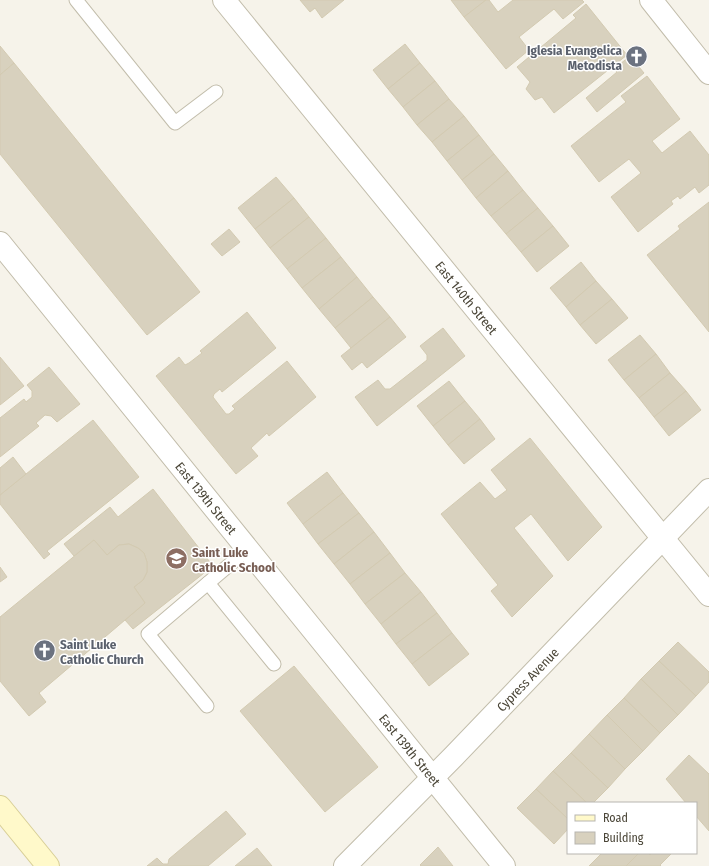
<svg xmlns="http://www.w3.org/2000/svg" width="709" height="866" viewBox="0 0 709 866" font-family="'Fira Sans Condensed',sans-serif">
<rect width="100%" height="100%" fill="#f6f3ea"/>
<!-- building -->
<g fill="#d8d1be" stroke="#d3cab1">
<path d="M300,0H344L322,18L315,8L310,12Z"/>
<path d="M451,0H486L464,17Z"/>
<path d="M486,0H489L498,12L513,0H582L584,2L563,19L554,9L519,37L529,50L506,69L464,17Z"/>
<path d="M586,4L627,55L554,113L542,97L535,100L526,89L530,82L517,67L576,18L573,15Z"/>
<path d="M405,44L420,63L388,89L373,70Z"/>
<path d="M0,46L14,63L0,75Z"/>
<path d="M630,56L644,73L597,112L586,98L617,72L614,69Z"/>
<path d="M14,63L200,292L147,335L0,154V75Z"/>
<path d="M420,63L435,81L403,107L388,89Z"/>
<path d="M647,76L680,119L652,141L662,153L690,131L709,155V185L699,193L695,187L680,199L678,196L671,201L673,204L638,232L611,197L641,173L629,159L599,182L571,146L626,102L621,96Z"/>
<path d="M435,81L449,99L417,125L403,107Z"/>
<path d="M449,99L464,116L432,142L417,125Z"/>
<path d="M464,116L479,135L447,161L432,142Z"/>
<path d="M479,135L494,154L462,180L447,161Z"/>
<path d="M494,154L508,171L476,198L462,180Z"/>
<path d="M508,171L523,190L491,216L476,198Z"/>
<path d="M276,177L294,198L255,229L238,208Z"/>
<path d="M523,190L538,208L506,234L491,216Z"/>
<path d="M294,198L309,217L270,248L255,229Z"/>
<path d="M709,202V332L647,255L680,229L678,226Z"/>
<path d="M538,208L553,226L521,252L506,234Z"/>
<path d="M309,217L326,238L287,269L270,248Z"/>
<path d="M553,226L569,246L537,272L521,252Z"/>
<path d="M229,229L240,242L222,256L211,244Z"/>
<path d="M326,238L341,257L302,288L287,269Z"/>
<path d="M341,257L357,277L319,309L302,288Z"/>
<path d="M581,262L596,281L566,307L550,288Z"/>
<path d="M357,277L373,297L335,328L319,309Z"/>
<path d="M596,281L612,299L580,325L566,307Z"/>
<path d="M373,297L390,317L351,348L335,328Z"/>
<path d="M612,299L628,318L596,344L580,325Z"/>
<path d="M247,312L276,348L222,392L220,389L214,394L213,397L226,414H229L235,409L232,406L287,361L316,397L269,436L267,433L251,448L258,456L236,474L156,376L179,357L185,365L189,363L202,353L200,351Z"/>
<path d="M390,317L406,337L367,368L362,362L352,370L341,356Z"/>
<path d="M443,328L465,356L377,426L355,397L378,380L385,389H390L427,360V355L420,346Z"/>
<path d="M640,335L656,354L624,380L608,360Z"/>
<path d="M656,354L670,373L639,398L624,380Z"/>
<path d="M0,357L24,386L0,405Z"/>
<path d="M49,367L80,404L57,422L51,416L45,415L36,423L39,426L0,457V418L24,399L26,402L32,397V391L27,385Z"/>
<path d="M670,373L686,391L654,417L639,398Z"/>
<path d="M449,381L465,401L433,426L417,406Z"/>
<path d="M686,391L701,410L669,436L654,417Z"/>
<path d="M465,401L480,419L448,445L433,426Z"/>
<path d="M480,419L495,439L464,464L448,445Z"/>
<path d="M93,420L139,477L47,551L50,554L44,559L0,504V495Z"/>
<path d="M530,438L602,527L568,561L531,514L514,528L553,576L512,617L491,591L498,585L441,514L480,482L495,499L507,490L491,470Z"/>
<path d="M13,457L26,474L0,495V468Z"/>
<path d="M327,472L343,493L303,524L287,503Z"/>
<path d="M153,489L213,566L133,629L125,620L145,603L134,587L143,580L147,572V562L144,553L138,548L129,544L119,545L107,555L94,540L74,556L64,544L110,507L118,517Z"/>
<path d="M343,493L359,513L318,544L303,524Z"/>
<path d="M359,513L374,532L334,564L318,544Z"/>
<path d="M374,532L390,553L350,584L334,564Z"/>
<path d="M94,540L107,555L119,545L129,544L138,548L144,553L147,562V572L143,580L134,587L145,603L39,693L46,702L29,716L0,681V617Z"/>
<path d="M390,553L405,573L365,604L350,584Z"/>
<path d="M0,567L7,577L0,582Z"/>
<path d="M405,573L421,592L381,624L365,604Z"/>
<path d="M421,592L437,613L396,644L381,624Z"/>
<path d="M437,613L452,633L412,664L396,644Z"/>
<path d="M452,633L469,654L429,686L412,664Z"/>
<path d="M678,642L709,672V682L696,696L659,661Z"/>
<path d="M659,661L696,696L678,715L641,679Z"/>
<path d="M294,666L378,767L325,812L240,711Z"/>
<path d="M641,679L678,715L660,733L624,698Z"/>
<path d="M624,698L660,733L643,751L607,715Z"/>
<path d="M607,715L643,751L625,769L589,734Z"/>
<path d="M589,734L625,769L608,788L571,753Z"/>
<path d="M571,753L608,788L593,803H587L553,771Z"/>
<path d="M689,755L709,774V831L696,816V803H686L666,779Z"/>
<path d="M553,771L587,803H568V819L536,789Z"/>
<path d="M536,789L568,819V829L554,844L517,808Z"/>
<path d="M226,811L246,834L208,866H147L157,858L163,864H168L169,859Z"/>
<path d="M438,847L453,866H421L420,865Z"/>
<path d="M257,848L272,866H235Z"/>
<path d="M602,853H639L626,866H589Z"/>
<path d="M639,853H648L650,855L652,853H672L660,865L661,866H626Z"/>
</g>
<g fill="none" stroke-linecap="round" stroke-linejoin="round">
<defs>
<g id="service">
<path d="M76,0L175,123L216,92"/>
<path d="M208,583L274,664"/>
<path d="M207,706L148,634L248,549"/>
</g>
<g id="minor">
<path id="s1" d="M224,0L709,595"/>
<path d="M651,0L709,73"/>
<path id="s2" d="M0,243L504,866"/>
<path id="s3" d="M345,866L454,756L709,490"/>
</g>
<path id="secondary" d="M0,807L48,866"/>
</defs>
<!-- service casing -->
<use href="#service" stroke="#c2bdab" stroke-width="15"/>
<!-- minor casing -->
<use href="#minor" stroke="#c2bdab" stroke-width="24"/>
<!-- secondary casing -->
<use href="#secondary" stroke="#d8cf97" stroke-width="24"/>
<!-- service -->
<use href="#service" stroke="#fff" stroke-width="13"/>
<!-- minor -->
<use href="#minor" stroke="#fff" stroke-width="22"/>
<!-- secondary -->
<use href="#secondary" stroke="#fff9ca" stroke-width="22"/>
</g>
<!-- icons -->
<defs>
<symbol id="church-disc" viewBox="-11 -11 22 22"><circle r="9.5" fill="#6b7280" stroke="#fff"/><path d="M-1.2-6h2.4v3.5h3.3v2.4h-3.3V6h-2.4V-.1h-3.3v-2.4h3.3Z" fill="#fff"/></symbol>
<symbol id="school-disc" viewBox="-11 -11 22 22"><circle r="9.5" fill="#8d6e63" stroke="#fff"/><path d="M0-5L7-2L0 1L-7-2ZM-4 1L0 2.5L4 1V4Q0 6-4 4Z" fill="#fff"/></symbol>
</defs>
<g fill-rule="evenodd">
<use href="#church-disc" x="624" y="44" width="25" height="25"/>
<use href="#school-disc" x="164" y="546" width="25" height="25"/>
<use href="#church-disc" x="32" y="638" width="25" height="25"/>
</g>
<g text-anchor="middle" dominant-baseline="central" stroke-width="3" stroke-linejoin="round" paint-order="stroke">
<!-- worship labels -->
<g font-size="13" font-weight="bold" fill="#5b616d" stroke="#fff" text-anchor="end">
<text x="622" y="50">Iglesia Evangelica<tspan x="622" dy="15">Metodista</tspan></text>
<text x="60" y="644" text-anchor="start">Saint Luke<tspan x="60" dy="15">Catholic Church</tspan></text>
</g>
<!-- street labels -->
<g font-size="13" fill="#4a4537" stroke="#fff">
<text stroke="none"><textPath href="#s1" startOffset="384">East 140th Street</textPath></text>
<text stroke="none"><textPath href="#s2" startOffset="328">East 139th Street</textPath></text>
<text stroke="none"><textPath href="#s3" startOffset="261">Cypress Avenue</textPath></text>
<text stroke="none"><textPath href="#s2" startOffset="652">East 139th Street</textPath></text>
</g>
<!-- education labels -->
<g font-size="13" font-weight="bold" fill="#785e54" stroke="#fff" text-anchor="start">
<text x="192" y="552">Saint Luke<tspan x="192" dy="15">Catholic School</tspan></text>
</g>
</g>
<!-- legend -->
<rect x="567" y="802" width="130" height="52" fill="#ffffff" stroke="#b7b5af"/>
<rect x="575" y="815" width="20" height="6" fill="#fff9ca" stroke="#b7b5af"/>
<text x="603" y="822" font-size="12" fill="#4a4537">Road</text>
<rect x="575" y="832" width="20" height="12" fill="#d8d1be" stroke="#b7b5af"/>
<text x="603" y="842" font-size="12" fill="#4a4537">Building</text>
</svg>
